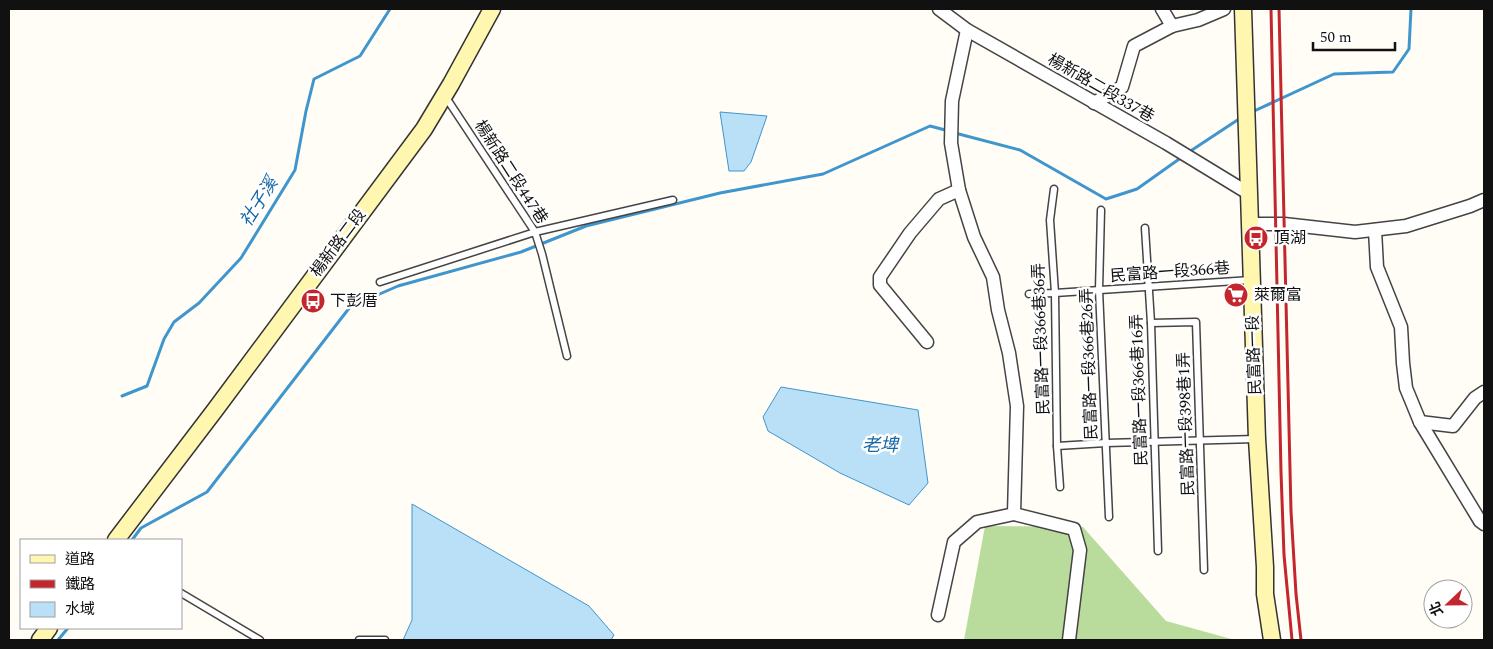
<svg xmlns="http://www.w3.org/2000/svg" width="1493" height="649" viewBox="0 0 1493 649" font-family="Spectral,'Noto Sans TC',serif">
<rect width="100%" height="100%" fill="#fffdf5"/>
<!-- forest -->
<path fill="#b9dc9c" d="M985,526L1083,527L1166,621L1235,640H964Z"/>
<!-- water -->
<g fill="#b9e0f7" stroke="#3f96cf">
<path d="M720,112L767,116L751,162L744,171H729Z"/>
<path d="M781,387L918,410L928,483L909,505L840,473L768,431L763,417Z"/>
<path d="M412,504L589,606L614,635L611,640H403L412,620Z"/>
</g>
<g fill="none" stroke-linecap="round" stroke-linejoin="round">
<!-- stream -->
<g stroke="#3f96cf" stroke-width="3">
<path d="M1252,112L1334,74L1393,72L1409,49L1411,9"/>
<path d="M955,133L1020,150L1106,199L1137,189L1182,157"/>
<path d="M1189,152L1242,117"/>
<path d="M122,396L147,386L164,339L174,322L199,303L241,258L295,170L306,111L314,79L360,56L390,9"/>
<path d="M132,540L141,528L207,492L350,307L398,286L521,252L586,226L720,193L823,174L930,126L949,131"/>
<path d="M58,640L68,628"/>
</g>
<defs>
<g id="lane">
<path d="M445,96L535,232L542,254L567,356"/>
<path d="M1054,189L1050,220L1055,293L1057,446L1060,487"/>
<path d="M1101,210L1099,290L1109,517"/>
<path d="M1145,228L1151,323L1158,551"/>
<path d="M380,282L535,232L673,200"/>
<path d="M1029,294L1055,293L1251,280"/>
<path d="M1151,323L1196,322L1204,570"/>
<path d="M1057,446L1106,443L1256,439"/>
<path d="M181,593L260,640"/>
<path d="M359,640H385"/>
</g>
<g id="street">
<path d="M939,9L967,30L1166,143L1248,193"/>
<path d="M1162,9L1172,26"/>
<path d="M1094,103L1122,87L1134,46L1172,26L1198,20L1224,9"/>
<path d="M1250,224H1284L1355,232L1406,226L1470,206L1484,200"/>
<path d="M1375,230L1377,267L1401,327L1403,363L1406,388L1420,422L1480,521L1484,524"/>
<path d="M927,342L880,285V277L910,233L939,199L959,190"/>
<path d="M1420,422L1453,426L1475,398L1484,392"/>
<path d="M1014,514L1074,529L1080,550L1069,640"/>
<path d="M938,615L954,542L977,522L1014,514L1017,406L1009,353L998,310L993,277L974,237L959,190L951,143L952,101L967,30"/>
</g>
<g id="secondary">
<path d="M1243,9L1257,439L1265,567V594L1272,640"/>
<path d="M116,540L215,410L424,129L451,84L492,9"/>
<path d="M40,640L49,628"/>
</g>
</defs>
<!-- lane casing -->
<use href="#lane" stroke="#444" stroke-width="9"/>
<!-- street casing -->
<use href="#street" stroke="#444" stroke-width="15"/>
<!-- secondary casing -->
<use href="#secondary" stroke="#333" stroke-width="19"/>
<!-- lane -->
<use href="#lane" stroke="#fff" stroke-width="6"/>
<!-- street -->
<use href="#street" stroke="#fff" stroke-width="12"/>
<!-- secondary -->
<use href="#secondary" stroke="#fff6b0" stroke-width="16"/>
<!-- rail -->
<g stroke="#c4262e" stroke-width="3">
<path d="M1271,9L1281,472L1284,555L1292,640"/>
<path d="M1279,9L1291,511L1296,594L1301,640"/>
</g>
</g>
<!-- icons -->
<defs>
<symbol id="bus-disc" viewBox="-11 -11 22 22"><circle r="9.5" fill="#c4262e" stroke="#fff"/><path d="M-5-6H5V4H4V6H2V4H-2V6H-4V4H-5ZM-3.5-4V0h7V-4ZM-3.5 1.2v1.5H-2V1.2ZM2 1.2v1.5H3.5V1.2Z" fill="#fff"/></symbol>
<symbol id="supermarket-disc" viewBox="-11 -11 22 22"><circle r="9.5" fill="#c4262e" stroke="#fff"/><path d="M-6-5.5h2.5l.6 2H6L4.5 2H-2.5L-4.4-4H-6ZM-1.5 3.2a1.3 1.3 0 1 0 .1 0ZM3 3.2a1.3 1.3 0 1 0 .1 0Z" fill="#fff"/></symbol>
</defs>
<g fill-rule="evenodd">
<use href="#bus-disc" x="1242" y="224" width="28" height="28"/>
<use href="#supermarket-disc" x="1222" y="281" width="28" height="28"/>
<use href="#bus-disc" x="299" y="287" width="28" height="28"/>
</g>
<g text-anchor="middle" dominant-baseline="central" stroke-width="5" stroke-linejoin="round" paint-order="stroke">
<!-- street labels -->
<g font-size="16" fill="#111" stroke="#fff">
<text transform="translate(1101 88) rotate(30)">楊新路二段337巷</text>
<text transform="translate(511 172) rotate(57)">楊新路二段447巷</text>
<text transform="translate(338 243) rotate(-53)">楊新路二段</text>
<text transform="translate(1170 272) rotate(-4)">民富路一段366巷</text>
<text transform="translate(1041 339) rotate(-92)">民富路一段366巷36弄</text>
<text transform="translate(1254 355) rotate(-92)">民富路一段</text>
<text transform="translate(1089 364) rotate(-92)">民富路一段366巷26弄</text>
<text transform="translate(1139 390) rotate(-92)">民富路一段366巷16弄</text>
<text transform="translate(1186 424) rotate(-92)">民富路一段398巷1弄</text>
</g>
<!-- poi labels -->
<g font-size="16" fill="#111" stroke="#fff" text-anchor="start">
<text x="1274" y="238">頂湖</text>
<text x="1254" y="295">萊爾富</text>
<text x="330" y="301">下彭厝</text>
</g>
<!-- water labels -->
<g font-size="18" font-style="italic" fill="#1768a6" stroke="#fff">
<text transform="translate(259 202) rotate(-58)">社子溪</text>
<text x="880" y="445">老埤</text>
</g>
</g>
<!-- border -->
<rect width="1493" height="649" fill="none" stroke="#111111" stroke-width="20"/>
<!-- legend -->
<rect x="20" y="539" width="162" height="90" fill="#ffffff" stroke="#a0a0a0"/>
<rect x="30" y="555" width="25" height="8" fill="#fff6b0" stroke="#a0a0a0"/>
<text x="65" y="564" font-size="15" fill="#111111">道路</text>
<rect x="30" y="580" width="25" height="8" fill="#c4262e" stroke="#a0a0a0"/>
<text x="65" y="589" font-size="15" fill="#111111">鐵路</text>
<rect x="30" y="602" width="25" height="15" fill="#b9e0f7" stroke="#a0a0a0"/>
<text x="65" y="614" font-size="15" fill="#111111">水域</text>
<!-- north arrow -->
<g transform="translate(1448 604) rotate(248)"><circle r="24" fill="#ffffff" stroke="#a0a0a0"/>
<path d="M0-4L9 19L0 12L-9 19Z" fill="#c4262e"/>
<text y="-8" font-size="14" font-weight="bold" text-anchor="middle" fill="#111111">北</text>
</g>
<!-- scale -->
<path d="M1313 42v8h82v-8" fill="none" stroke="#111111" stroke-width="2.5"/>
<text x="1320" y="42" font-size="15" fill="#111111" stroke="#ffffff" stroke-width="4" paint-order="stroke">50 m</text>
</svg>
